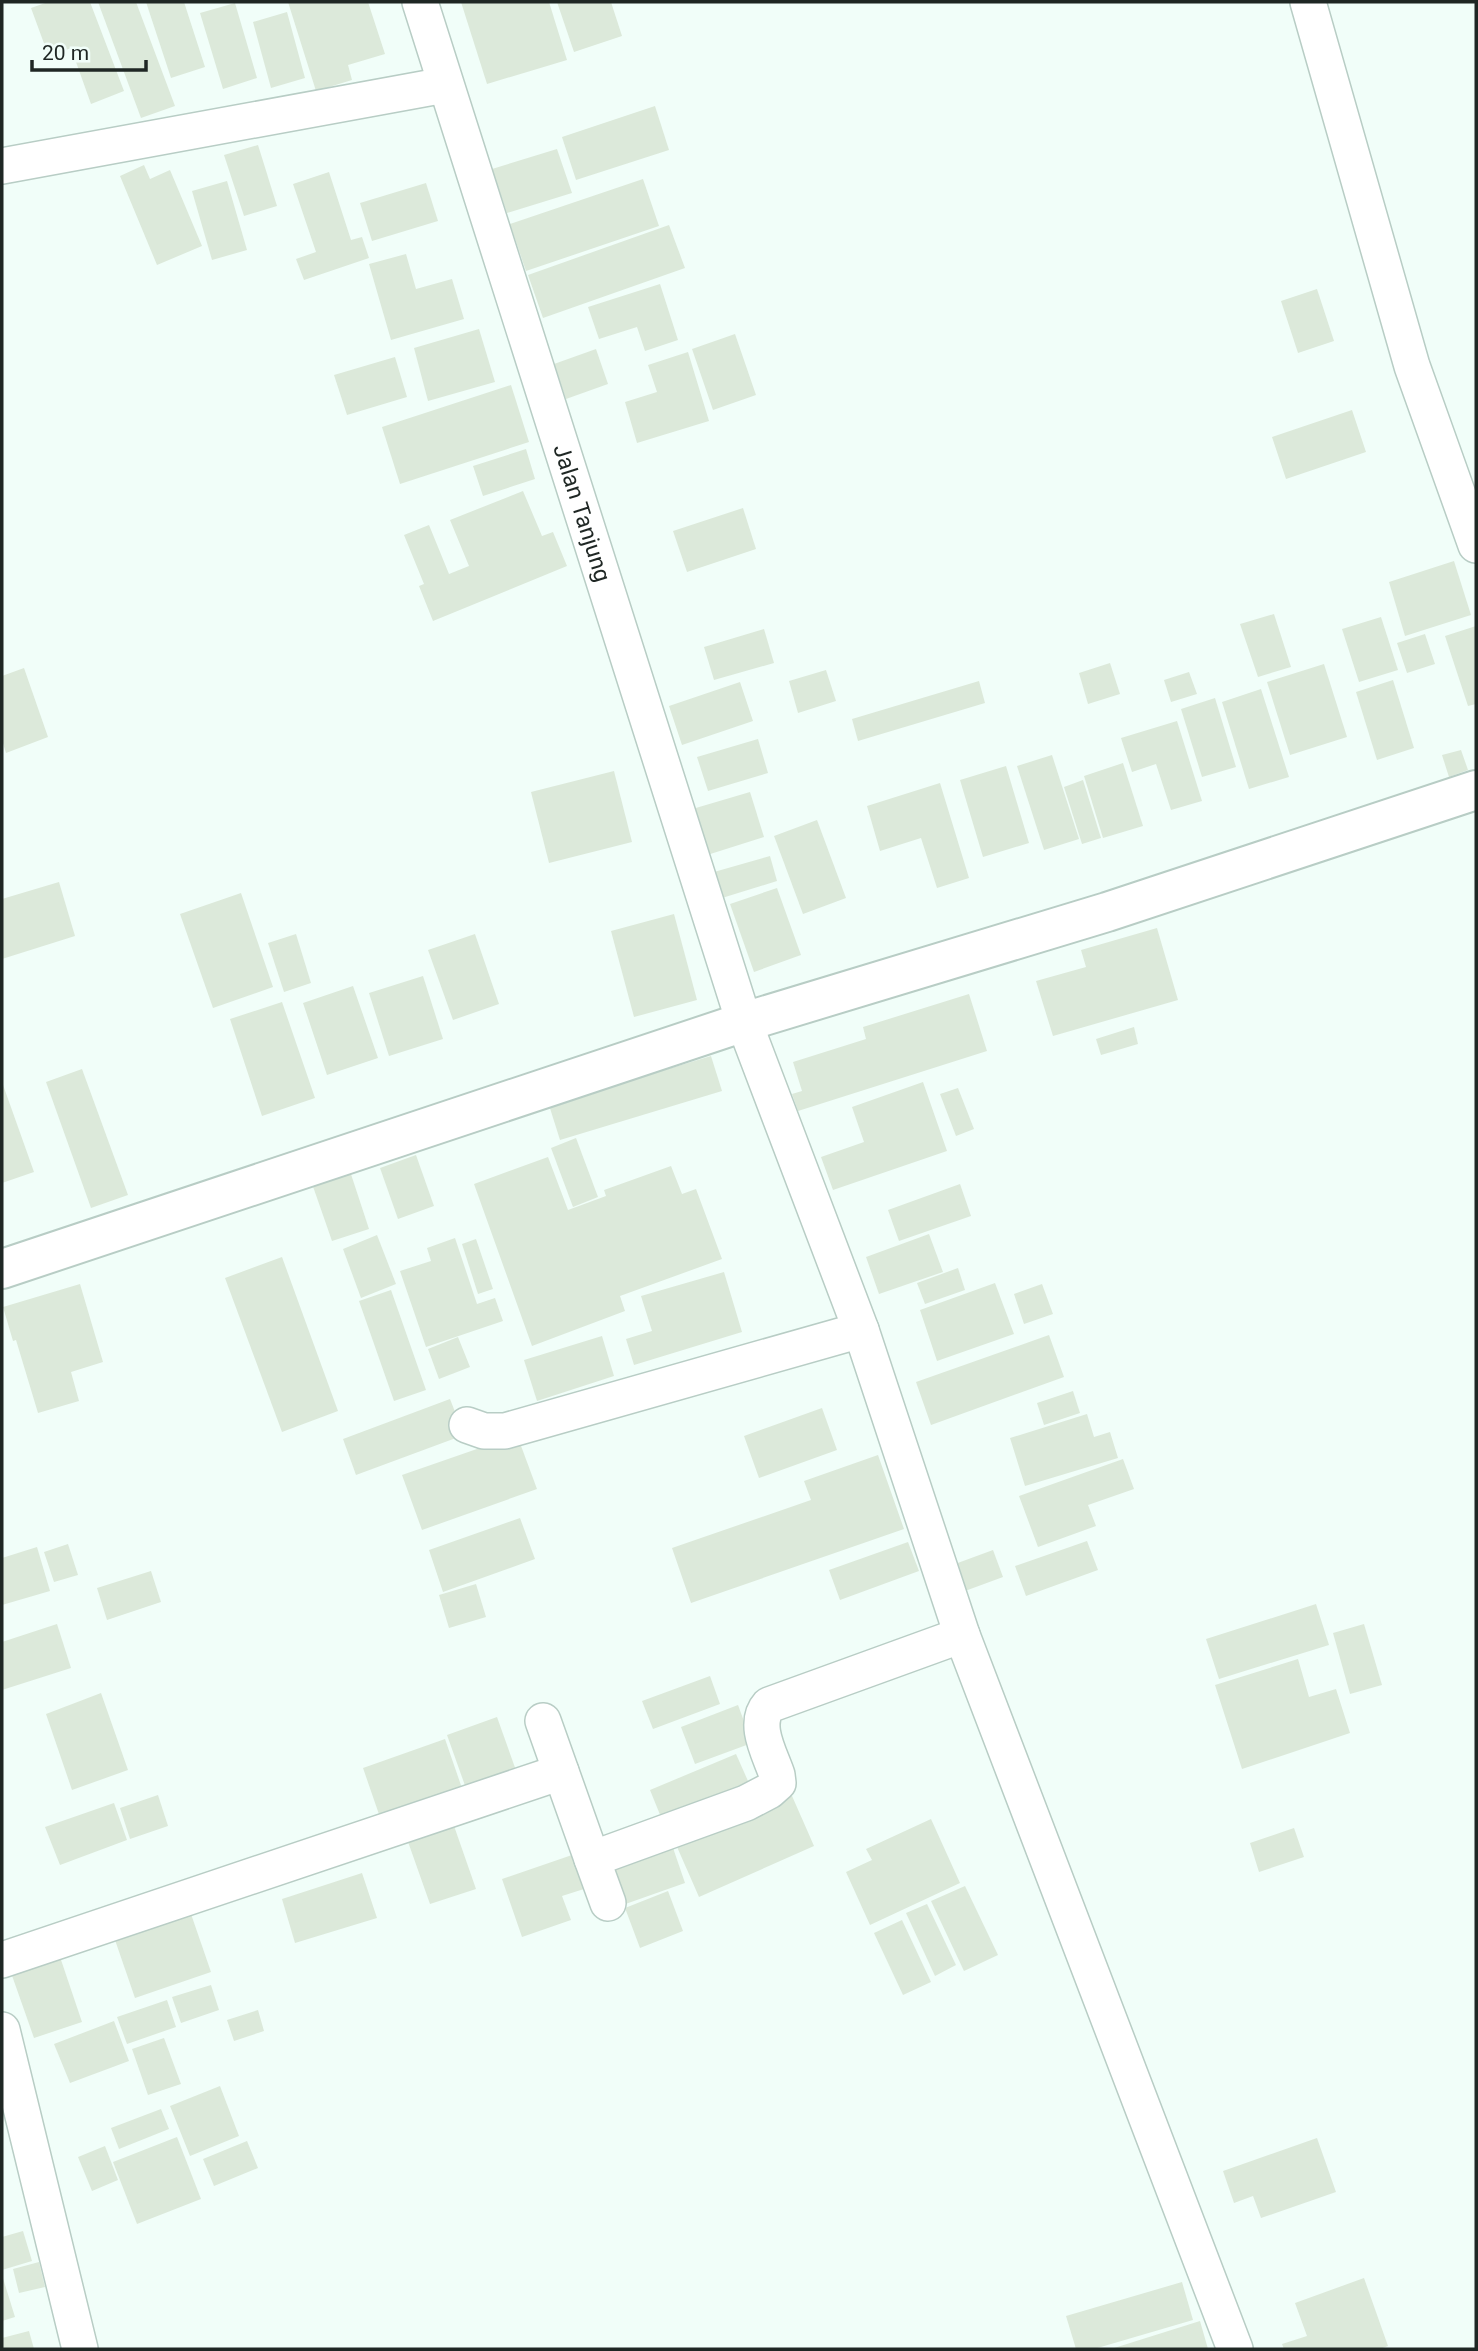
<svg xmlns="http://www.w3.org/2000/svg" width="1478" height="2351" viewBox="0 0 1478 2351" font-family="Roboto,sans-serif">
<rect width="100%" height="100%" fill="#f1fef9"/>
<!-- building -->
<g fill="#dce9da">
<path d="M48,2H90L124,91L91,104L71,48L49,57L31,8Z"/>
<path d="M98,2H136L175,106L141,118Z"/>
<path d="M146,2H184L205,67L171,78Z"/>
<path d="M288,2H368L385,54L348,65L352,80L316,91Z"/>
<path d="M461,2H549L567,60L487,84Z"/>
<path d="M557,2H611L622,36L574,52Z"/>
<path d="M235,3L257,78L223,89L200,13Z"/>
<path d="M287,12L305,78L271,88L253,22Z"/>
<path d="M655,106L669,150L576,180L562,137Z"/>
<path d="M258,145L277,206L244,216L224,155Z"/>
<path d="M557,149L572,193L507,213L492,169Z"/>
<path d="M144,165L150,179L170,170L202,246L157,265L120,176Z"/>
<path d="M329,172L351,240L362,237L369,258L304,280L296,259L316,252L293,184Z"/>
<path d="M643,179L659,226L526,271L510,224Z"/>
<path d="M227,181L247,250L212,260L192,191Z"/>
<path d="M426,183L438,221L372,241L360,203Z"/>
<path d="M669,225L685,268L543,318L528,275Z"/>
<path d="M406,254L416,289L452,279L464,319L391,340L369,264Z"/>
<path d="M660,284L678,340L645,351L637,327L599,339L588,307Z"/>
<path d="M1317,289L1334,341L1298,353L1281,301Z"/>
<path d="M479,329L495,382L428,401L414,348Z"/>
<path d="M735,334L756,395L713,410L692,349Z"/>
<path d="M596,349L608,384L566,399L554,364Z"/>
<path d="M688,352L709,421L637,443L625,402L657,392L648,365Z"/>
<path d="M395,357L407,397L347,415L334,375Z"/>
<path d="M511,385L529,442L400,484L382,427Z"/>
<path d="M1352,410L1366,452L1286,479L1272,437Z"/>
<path d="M526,449L535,479L483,496L473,466Z"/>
<path d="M523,491L542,536L553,532L567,566L433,621L419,586L424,584L404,535L429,525L449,574L469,566L450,520Z"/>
<path d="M743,508L756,549L687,572L673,531Z"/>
<path d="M1454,561L1471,615L1405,636L1389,582Z"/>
<path d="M1274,614L1291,667L1258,677L1240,624Z"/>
<path d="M1381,617L1398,670L1359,682L1342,629Z"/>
<path d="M1476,626V704L1468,706L1445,636Z"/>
<path d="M764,629L774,663L714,680L704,647Z"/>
<path d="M1425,634L1435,664L1407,673L1397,643Z"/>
<path d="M1110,663L1120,694L1088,704L1079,673Z"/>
<path d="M1324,664L1347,737L1290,755L1267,682Z"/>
<path d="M24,668L48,737L6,753L2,740V676Z"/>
<path d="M826,670L836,701L798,713L789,681Z"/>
<path d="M1189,672L1197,694L1171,702L1164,680Z"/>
<path d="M1393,680L1414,748L1377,760L1356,692Z"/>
<path d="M979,681L985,703L858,741L852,719Z"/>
<path d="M740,682L753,721L682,745L669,706Z"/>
<path d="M1261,689L1289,777L1249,789L1222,702Z"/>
<path d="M1215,698L1236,767L1202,777L1181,709Z"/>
<path d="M1177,721L1202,801L1171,810L1156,764L1132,772L1121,738Z"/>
<path d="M758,739L768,773L708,791L697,757Z"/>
<path d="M1461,750L1468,770L1449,777L1442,755Z"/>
<path d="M1052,755L1079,839L1044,850L1017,766Z"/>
<path d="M1123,763L1143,826L1103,838L1084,776Z"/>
<path d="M1006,766L1029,843L983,857L960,780Z"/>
<path d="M614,771L632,842L549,863L531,792Z"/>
<path d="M1083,780L1101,838L1082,844L1064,787Z"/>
<path d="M940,783L969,878L937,888L921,838L880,851L867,806Z"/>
<path d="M750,792L764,837L704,856L689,810Z"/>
<path d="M817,820L846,898L803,914L774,836Z"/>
<path d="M770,856L777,881L722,898L714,872Z"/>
<path d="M59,882L75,936L2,959V899Z"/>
<path d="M777,888L801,955L754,972L730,904Z"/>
<path d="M241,893L273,987L213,1008L180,914Z"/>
<path d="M674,914L697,1000L634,1017L611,931Z"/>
<path d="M1157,928L1178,1000L1053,1036L1036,981L1086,967L1081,950Z"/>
<path d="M296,934L311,983L284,992L268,943Z"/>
<path d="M475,934L499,1004L453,1020L428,950Z"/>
<path d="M423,976L443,1039L389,1056L369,993Z"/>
<path d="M353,986L378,1058L327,1075L303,1003Z"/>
<path d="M969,994L987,1051L798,1111L792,1094L802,1091L793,1062L866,1039L863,1027Z"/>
<path d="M282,1002L315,1098L262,1116L230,1019Z"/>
<path d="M1134,1027L1138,1044L1101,1055L1096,1039Z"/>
<path d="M711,1056L722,1091L560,1140L549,1105Z"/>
<path d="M82,1069L128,1195L91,1208L46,1082Z"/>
<path d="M2,1082L34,1172L2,1183Z"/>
<path d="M923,1082L947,1151L833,1190L821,1157L864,1142L852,1107Z"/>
<path d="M958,1088L974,1129L956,1136L940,1094Z"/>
<path d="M576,1138L598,1197L573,1207L551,1148Z"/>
<path d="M416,1155L434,1206L398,1219L380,1168Z"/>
<path d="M548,1157L568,1210L606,1196L604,1190L671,1166L682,1194L696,1189L722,1259L620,1296L625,1311L532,1346L474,1184Z"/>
<path d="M347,1162L369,1229L332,1241L309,1175Z"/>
<path d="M960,1184L971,1216L899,1241L888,1210Z"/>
<path d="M929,1234L943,1272L879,1294L866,1257Z"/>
<path d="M377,1235L396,1284L361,1298L343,1249Z"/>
<path d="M455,1238L477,1304L495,1298L503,1321L426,1347L400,1271L431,1261L427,1248Z"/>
<path d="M476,1239L493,1289L478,1294L462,1244Z"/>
<path d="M282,1257L338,1411L282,1432L225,1278Z"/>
<path d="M958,1268L965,1290L925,1304L917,1283Z"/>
<path d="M724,1272L742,1332L634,1365L626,1339L652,1331L641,1296Z"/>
<path d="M995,1283L1014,1334L937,1361L920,1310Z"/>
<path d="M80,1284L103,1362L71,1372L79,1401L38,1413L16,1340L13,1341L3,1307Z"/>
<path d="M1042,1284L1053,1314L1024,1324L1014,1294Z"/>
<path d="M391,1290L426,1390L394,1401L359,1301Z"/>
<path d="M1049,1335L1064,1377L931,1425L916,1382Z"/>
<path d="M602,1336L614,1376L537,1401L524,1360Z"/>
<path d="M458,1337L470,1367L439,1379L428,1349Z"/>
<path d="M1073,1391L1080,1413L1044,1425L1037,1403Z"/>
<path d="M450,1399L464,1435L356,1475L343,1439Z"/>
<path d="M822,1408L837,1450L759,1478L744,1436Z"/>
<path d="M1087,1414L1094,1437L1110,1432L1118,1458L1025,1486L1010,1438Z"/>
<path d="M517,1435L537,1489L422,1530L402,1475Z"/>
<path d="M878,1455L904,1529L691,1603L672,1548L811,1500L804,1481Z"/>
<path d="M1123,1459L1134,1489L1088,1505L1096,1526L1038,1547L1019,1496Z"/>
<path d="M520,1518L535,1559L443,1592L429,1550Z"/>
<path d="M1087,1541L1098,1570L1026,1596L1015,1566Z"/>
<path d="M908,1542L919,1571L840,1600L829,1570Z"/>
<path d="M68,1544L78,1575L54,1582L44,1552Z"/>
<path d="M37,1547L50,1591L2,1605V1558Z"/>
<path d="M993,1550L1003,1577L965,1591L955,1564Z"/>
<path d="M151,1571L161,1602L107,1620L97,1588Z"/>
<path d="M476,1584L486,1617L449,1628L439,1595Z"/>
<path d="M1316,1604L1329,1645L1219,1679L1206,1639Z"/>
<path d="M57,1624L71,1668L2,1690V1642Z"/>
<path d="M1364,1624L1382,1685L1350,1694L1333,1633Z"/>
<path d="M1298,1659L1309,1697L1336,1689L1350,1733L1242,1769L1215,1685Z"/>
<path d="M710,1676L720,1704L653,1729L642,1701Z"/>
<path d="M101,1693L128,1770L72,1790L46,1714Z"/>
<path d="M738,1705L752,1743L695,1764L681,1727Z"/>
<path d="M497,1717L518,1776L468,1794L447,1735Z"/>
<path d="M445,1739L464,1794L382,1823L363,1768Z"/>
<path d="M736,1754L752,1790L665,1827L650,1790Z"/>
<path d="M789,1789L814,1846L699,1897L674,1840Z"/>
<path d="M158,1795L168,1826L130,1839L120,1808Z"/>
<path d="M114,1803L127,1840L60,1865L45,1827Z"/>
<path d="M931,1819L960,1883L870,1925L846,1872L872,1860L866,1849Z"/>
<path d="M453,1823L476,1889L430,1904L407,1839Z"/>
<path d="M1294,1828L1304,1857L1259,1872L1250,1843Z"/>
<path d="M671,1842L685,1883L617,1907L602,1867Z"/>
<path d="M572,1855L584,1889L562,1896L571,1920L522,1937L502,1879Z"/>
<path d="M362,1873L377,1918L295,1943L282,1899Z"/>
<path d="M965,1886L998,1955L964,1971L931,1901Z"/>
<path d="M668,1891L683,1931L640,1948L625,1908Z"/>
<path d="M927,1904L956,1965L935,1976L906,1913Z"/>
<path d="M191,1914L211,1972L135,1998L115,1940Z"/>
<path d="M902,1920L931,1982L903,1995L874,1933Z"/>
<path d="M58,1951L82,2022L34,2038L9,1967Z"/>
<path d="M211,1985L219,2010L181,2023L172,1997Z"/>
<path d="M167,2000L176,2027L127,2044L117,2017Z"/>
<path d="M258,2010L264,2031L234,2041L227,2020Z"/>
<path d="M114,2021L129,2061L70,2083L54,2044Z"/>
<path d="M164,2038L181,2084L148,2095L132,2049Z"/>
<path d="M220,2086L239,2136L190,2156L170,2106Z"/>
<path d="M161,2109L169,2129L119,2149L111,2128Z"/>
<path d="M177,2137L201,2199L137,2224L113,2162Z"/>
<path d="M1317,2138L1336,2192L1261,2218L1253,2196L1234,2203L1223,2171Z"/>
<path d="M247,2141L258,2168L214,2186L203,2159Z"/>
<path d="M105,2146L118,2180L92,2191L78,2157Z"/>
<path d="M23,2231L32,2261L2,2270V2237Z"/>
<path d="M39,2262L45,2287L19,2293L13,2269Z"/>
<path d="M2,2275L15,2317L2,2321Z"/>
<path d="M1364,2278L1388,2346L1380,2349H1284L1282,2344L1307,2336L1295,2303Z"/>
<path d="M1182,2282L1193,2320L1094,2349H1076L1066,2316Z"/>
<path d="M1200,2321L1208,2349H1111Z"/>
<path d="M29,2331L34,2349H2V2338Z"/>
</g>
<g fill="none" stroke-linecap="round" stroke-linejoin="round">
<defs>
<g id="minor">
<path id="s1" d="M420,2L744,1022L861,1330L962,1635L1235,2349"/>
<path d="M1308,2L1412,366L1476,545"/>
<path d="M2,166L445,85"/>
<path d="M467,1425L484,1431H505L861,1330"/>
<path d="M543,1721L592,1859L746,1803L769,1791L778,1783L777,1775C770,1754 752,1724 769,1705L962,1635"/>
<path d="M592,1859L608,1903"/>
<path d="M2,1960L561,1772"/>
<path d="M2,2030L80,2349"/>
</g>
<path id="tertiary" d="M2,1269L744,1022L1107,912L1476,790"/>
</defs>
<!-- minor casing -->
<use href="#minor" stroke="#b8cdc5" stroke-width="38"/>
<!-- tertiary casing -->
<use href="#tertiary" stroke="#b8cdc5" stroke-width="42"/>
<!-- minor -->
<use href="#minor" stroke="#fff" stroke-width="35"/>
<!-- tertiary -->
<use href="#tertiary" stroke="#fff" stroke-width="38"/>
</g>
<g text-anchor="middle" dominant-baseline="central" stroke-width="7" stroke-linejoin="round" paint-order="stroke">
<!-- street labels -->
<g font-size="23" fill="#1f2724" stroke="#f1fef9">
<text stroke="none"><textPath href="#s1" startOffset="536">Jalan Tanjung</textPath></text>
</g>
</g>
<!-- border -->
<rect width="1478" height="2351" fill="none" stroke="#1f2724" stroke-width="7"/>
<!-- scale -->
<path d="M32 60v10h114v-10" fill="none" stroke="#1f2724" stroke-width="3.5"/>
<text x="42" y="60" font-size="21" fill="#1f2724" stroke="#f1fef9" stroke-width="5" paint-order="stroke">20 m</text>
</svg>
